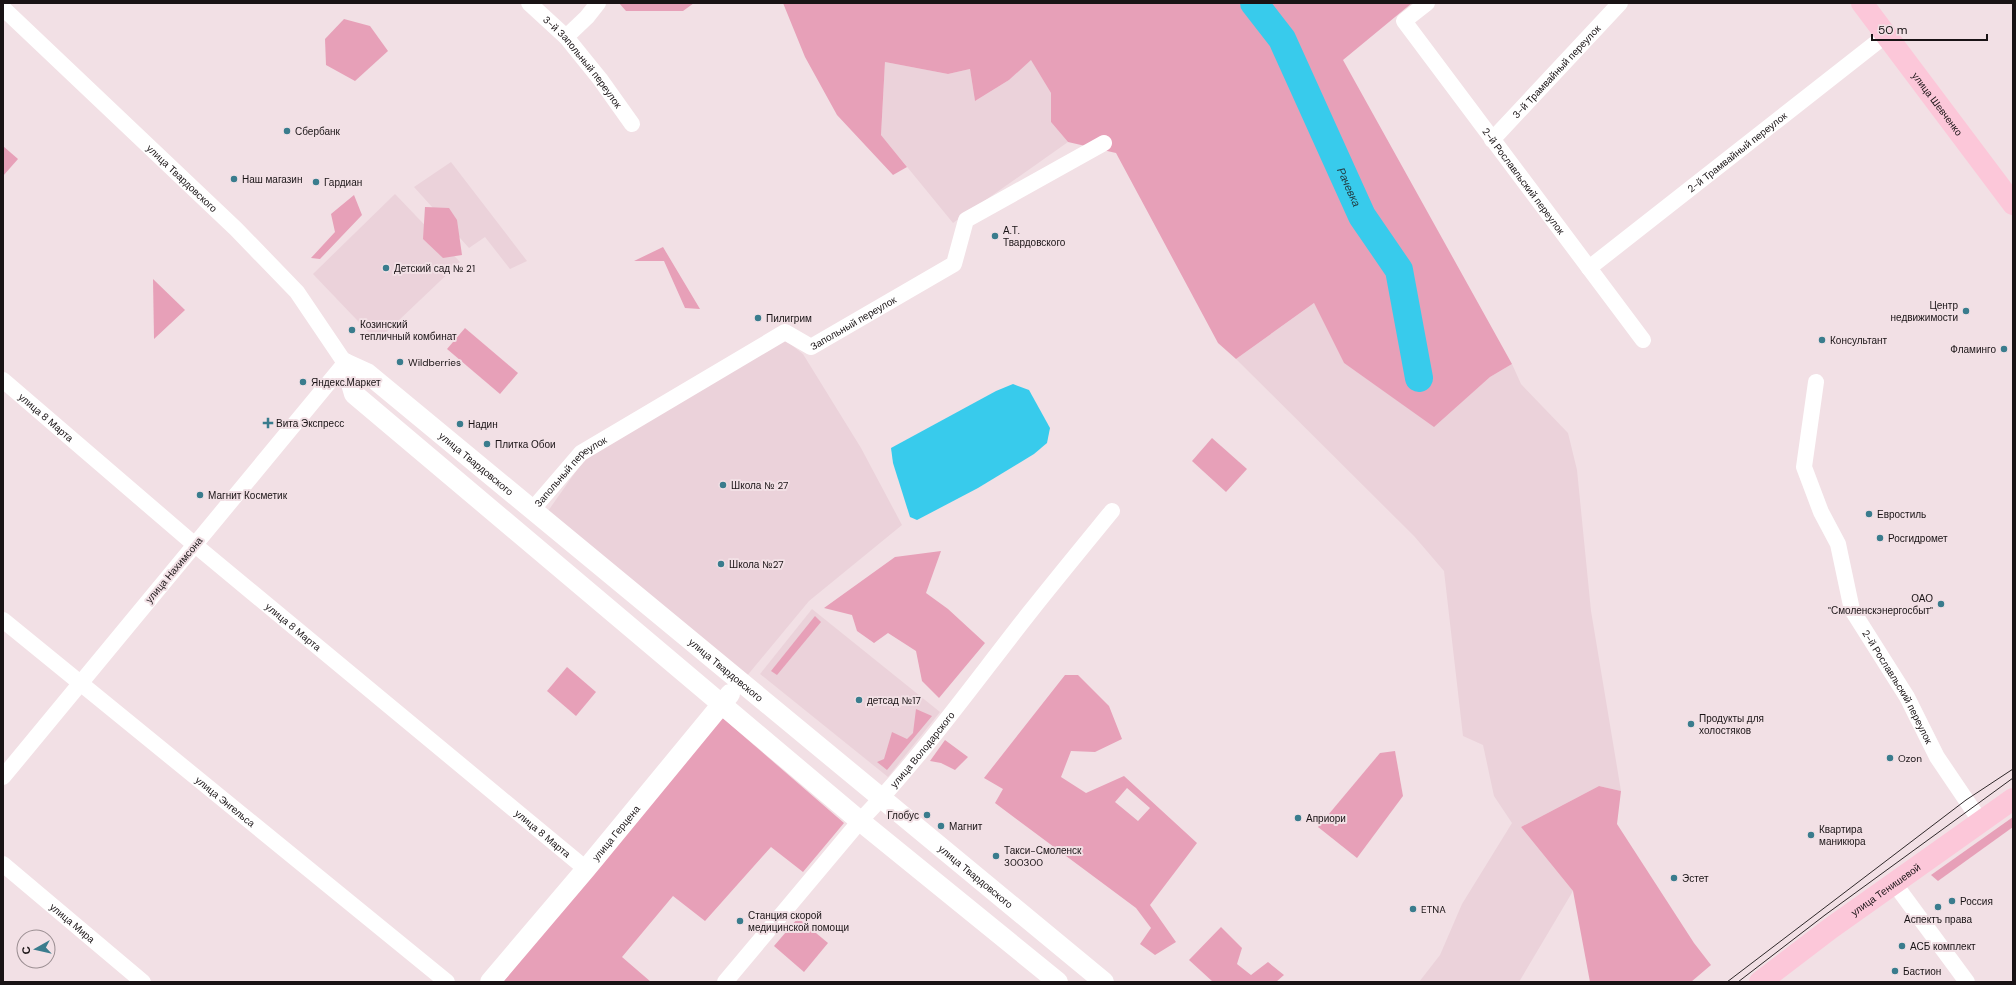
<svg xmlns="http://www.w3.org/2000/svg" width="2016" height="985" viewBox="0 0 2016 985" font-family="'DM Sans',sans-serif">
<rect width="100%" height="100%" fill="#f2e0e5"/>
<!-- built -->
<g fill="#ebd2da">
<path d="M1031,59L1051,93V122L1068,142L953,223L881,135L885,62L948,74L970,69L975,101L1009,80Z"/>
<path d="M451,162L527,261L510,269L485,237L469,248L414,187Z"/>
<path d="M395,194L460,262L377,341L313,274Z"/>
<path d="M1314,303L1344,363L1434,426L1490,377L1512,364L1521,384L1568,433L1577,470L1591,611L1621,791L1599,786L1521,827L1573,891L1519,982H1419L1440,955L1462,904L1512,823L1494,796L1483,745L1463,736L1444,571L1414,536L1236,359Z"/>
<path d="M784,339L803,354L861,448L902,525L809,601L746,677L548,511L584,460Z"/>
<path d="M812,609L940,712L888,777L760,674Z"/>
</g>
<!-- green -->
<g fill="#e7a0b8" fill-rule="evenodd">
<path d="M619,3H694L683,11H626Z"/>
<path d="M783,3H1412L1343,60L1512,364L1490,377L1434,427L1344,363L1314,303L1236,359L1218,343L1116,153L1068,142L1051,122V93L1031,60L1009,80L975,101L970,69L948,74L885,62L881,135L907,167L893,175L837,115L805,57Z"/>
<path d="M344,19L370,26L388,51L355,81L326,65L325,39Z"/>
<path d="M3,146L18,159L3,176Z"/>
<path d="M354,195L362,215L320,259L311,258L335,232L331,214Z"/>
<path d="M425,207L449,208L457,220L462,255L443,258L423,239Z"/>
<path d="M663,247L700,309L685,308L664,261H634Z"/>
<path d="M153,279L185,310L154,339Z"/>
<path d="M465,328L518,373L500,394L447,349Z"/>
<path d="M1212,438L1247,469L1226,492L1192,461Z"/>
<path d="M941,551L926,593L948,609L985,643L939,698L922,681L916,651L888,633L874,643L857,631L852,615L824,608L895,557Z"/>
<path d="M815,616L821,622L777,675L771,671Z"/>
<path d="M567,667L596,692L576,716L547,691Z"/>
<path d="M1065,675H1078L1109,706L1122,739L1095,752L1071,751L1061,777L1086,793L1124,776L1197,843L1150,905L1176,942L1155,955L1140,944L1151,928L1136,908L995,803L1003,789L984,778ZM1127,788L1150,808L1138,821L1115,802Z"/>
<path d="M916,709L932,716L887,770L877,762L884,759L892,732L907,739L913,733Z"/>
<path d="M718,714L844,823L803,872L771,847L705,921L673,896L622,957L651,982H503Z"/>
<path d="M945,740L968,757L955,770L941,763L930,761Z"/>
<path d="M1395,751L1403,796L1357,858L1318,827L1380,753Z"/>
<path d="M1599,786L1621,791L1617,824L1694,943L1711,965L1691,982H1590L1573,891L1521,827Z"/>
<path d="M2013,817V827L1938,881L1931,875Z"/>
<path d="M798,918L828,943L804,972L774,946Z"/>
<path d="M1221,927L1242,948L1237,964L1251,975L1268,962L1284,975L1276,982H1213L1189,960Z"/>
</g>
<!-- water -->
<path fill="#38cbec" d="M1013,384L1029,390L1050,428L1047,443L1034,454L978,488L917,520L910,517L893,463L891,448L996,391Z"/>
<g fill="none" stroke-linecap="round" stroke-linejoin="round">
<!-- river -->
<path stroke="#38cbec" stroke-width="28" id="s1" d="M1254,3L1282,39L1362,216L1399,270L1419,378"/>
<!-- minor -->
<g stroke="#fff" stroke-width="16">
<path id="s2" d="M529,3L566,37L600,79L632,124"/>
<path id="s3" d="M1427,3L1404,21L1643,340"/>
<path id="s4" d="M3,8L236,229L297,292L345,363L3,777"/>
<path d="M566,37L587,17L598,3"/>
<path id="s5" d="M1492,140L1620,3"/>
<path id="s6" d="M1589,268L1886,35"/>
<path id="s7" d="M3,380L195,545L586,869"/>
<path id="s8" d="M1816,382L1804,467L1821,512L1838,544L1852,610L1907,697L1937,757L1981,822"/>
<path id="s9" d="M532,510L581,453L785,332L811,347L954,264L966,220L1104,143"/>
<path id="s10" d="M3,620L447,982"/>
<path id="s11" d="M3,864L143,982"/>
<path d="M1894,883L1967,982"/>
<path id="s12" d="M725,982L860,821C922,756 974,683 1030,612C1057,578 1085,544 1112,511"/>
</g>
<!-- tertiary -->
<g stroke="#fff" stroke-width="20">
<path id="s13" d="M345,363L367,373L1104,982"/>
<path d="M345,363L354,394L860,821L1058,982"/>
<path id="s14" d="M490,982L586,869L730,694"/>
</g>
<!-- primary -->
<g stroke="#fcc7d9" stroke-width="22">
<path id="s15" d="M1862,3L2013,204"/>
<path id="s16" d="M1760,982L1831,928L2013,799"/>
</g>
<!-- tram -->
<g stroke="#2f282a" stroke-width="1">
<path d="M1727,982L1966,800L2013,769"/>
<path d="M1738,982L1825,915L2013,778"/>
</g>
</g>
<!-- markers -->
<g fill="#3a7c8d" stroke="#f2e0e5" stroke-width="1.5">
<circle cx="287" cy="131" r="4"/>
<circle cx="234" cy="179" r="4"/>
<circle cx="316" cy="182" r="4"/>
<circle cx="995" cy="236" r="4"/>
<circle cx="386" cy="268" r="4"/>
<circle cx="1966" cy="311" r="4"/>
<circle cx="758" cy="318" r="4"/>
<circle cx="352" cy="330" r="4"/>
<circle cx="1822" cy="340" r="4"/>
<circle cx="2004" cy="349" r="4"/>
<circle cx="400" cy="362" r="4"/>
<circle cx="303" cy="382" r="4"/>
<path d="M266 417h4v4h4v4h-4v4h-4v-4h-4v-4h4z"/>
<circle cx="460" cy="424" r="4"/>
<circle cx="487" cy="444" r="4"/>
<circle cx="723" cy="485" r="4"/>
<circle cx="200" cy="495" r="4"/>
<circle cx="1869" cy="514" r="4"/>
<circle cx="1880" cy="538" r="4"/>
<circle cx="721" cy="564" r="4"/>
<circle cx="1941" cy="604" r="4"/>
<circle cx="859" cy="700" r="4"/>
<circle cx="1691" cy="724" r="4"/>
<circle cx="1890" cy="758" r="4"/>
<circle cx="927" cy="815" r="4"/>
<circle cx="1298" cy="818" r="4"/>
<circle cx="941" cy="826" r="4"/>
<circle cx="1811" cy="835" r="4"/>
<circle cx="996" cy="856" r="4"/>
<circle cx="1674" cy="878" r="4"/>
<circle cx="1952" cy="901" r="4"/>
<circle cx="1938" cy="907" r="4"/>
<circle cx="1413" cy="909" r="4"/>
<circle cx="740" cy="921" r="4"/>
<circle cx="1902" cy="946" r="4"/>
<circle cx="1895" cy="971" r="4"/>
</g>
<g text-anchor="middle" dominant-baseline="central" stroke-width="4" stroke-linejoin="round" paint-order="stroke">
<!-- street labels -->
<g font-size="10" fill="#191315" stroke="#f2e0e5">
<text stroke="none"><textPath href="#s2" startOffset="80">3-й Запольный переулок</textPath></text>
<text stroke="none"><textPath href="#s5" startOffset="94">3-й Трамвайный переулок</textPath></text>
<text stroke="none"><textPath href="#s15" startOffset="126">улица Шевченко</textPath></text>
<text stroke="none"><textPath href="#s6" startOffset="188">2-й Трамвайный переулок</textPath></text>
<text stroke="none"><textPath href="#s4" startOffset="247">улица Твардовского</textPath></text>
<text stroke="none"><textPath href="#s3" startOffset="229">2-й Рославльский переулок</textPath></text>
<text stroke="none"><textPath href="#s9" startOffset="391">Запольный переулок</textPath></text>
<text stroke="none"><textPath href="#s7" startOffset="57">улица 8 Марта</textPath></text>
<text stroke="none"><textPath href="#s13" startOffset="166">улица Твардовского</textPath></text>
<text stroke="none"><textPath href="#s9" startOffset="55">Запольный переулок</textPath></text>
<text transform="translate(174 570) rotate(-50)">улица Нахимсона</text>
<text stroke="none"><textPath href="#s7" startOffset="381">улица 8 Марта</textPath></text>
<text stroke="none"><textPath href="#s13" startOffset="490">улица Твардовского</textPath></text>
<text stroke="none"><textPath href="#s8" startOffset="327">2-й Рославльский переулок</textPath></text>
<text stroke="none"><textPath href="#s12" startOffset="305">улица Володарского</textPath></text>
<text stroke="none"><textPath href="#s10" startOffset="287">улица Энгельса</textPath></text>
<text stroke="none"><textPath href="#s14" startOffset="195">улица Герцена</textPath></text>
<text stroke="none"><textPath href="#s7" startOffset="705">улица 8 Марта</textPath></text>
<text stroke="none"><textPath href="#s13" startOffset="814">улица Твардовского</textPath></text>
<text stroke="none"><textPath href="#s16" startOffset="156">улица Тенишевой</textPath></text>
<text stroke="none"><textPath href="#s11" startOffset="91">улица Мира</textPath></text>
</g>
<!-- poi labels -->
<g font-size="10" fill="#191315" stroke="#f2e0e5" text-anchor="start">
<text x="295" y="131">Сбербанк</text>
<text x="242" y="179">Наш магазин</text>
<text x="324" y="182">Гардиан</text>
<text x="1003" y="230">А.Т.<tspan x="1003" dy="12">Твардовского</tspan></text>
<text x="394" y="268">Детский сад № 21</text>
<text x="1958" y="305" text-anchor="end">Центр<tspan x="1958" dy="12">недвижимости</tspan></text>
<text x="766" y="318">Пилигрим</text>
<text x="360" y="324">Козинский<tspan x="360" dy="12">тепличный комбинат</tspan></text>
<text x="1830" y="340">Консультант</text>
<text x="1996" y="349" text-anchor="end">Фламинго</text>
<text x="408" y="362">Wildberries</text>
<text x="311" y="382">Яндекс.Маркет</text>
<text x="276" y="423">Вита Экспресс</text>
<text x="468" y="424">Надин</text>
<text x="495" y="444">Плитка Обои</text>
<text x="731" y="485">Школа № 27</text>
<text x="208" y="495">Магнит Косметик</text>
<text x="1877" y="514">Евростиль</text>
<text x="1888" y="538">Росгидромет</text>
<text x="729" y="564">Школа №27</text>
<text x="1933" y="598" text-anchor="end">ОАО<tspan x="1933" dy="12">"Смоленскэнергосбыт"</tspan></text>
<text x="867" y="700">детсад №17</text>
<text x="1699" y="718">Продукты для<tspan x="1699" dy="12">холостяков</tspan></text>
<text x="1898" y="758">Ozon</text>
<text x="919" y="815" text-anchor="end">Глобус</text>
<text x="1306" y="818">Априори</text>
<text x="949" y="826">Магнит</text>
<text x="1819" y="829">Квартира<tspan x="1819" dy="12">маникюра</tspan></text>
<text x="1004" y="850">Такси-Смоленск<tspan x="1004" dy="12">300300</tspan></text>
<text x="1682" y="878">Эстет</text>
<text x="1960" y="901">Россия</text>
<text x="1421" y="909">ETNA</text>
<text x="748" y="915">Станция скорой<tspan x="748" dy="12">медицинской помощи</tspan></text>
<text x="1938" y="919" text-anchor="middle">Аспектъ права</text>
<text x="1910" y="946">АСБ комплект</text>
<text x="1903" y="971">Бастион</text>
</g>
<!-- water labels -->
<g font-size="11" font-style="italic" fill="#233b41" stroke="#f2e0e5">
<text stroke="none"><textPath href="#s1" startOffset="208">Рачевка</textPath></text>
</g>
</g>
<!-- border -->
<rect width="2016" height="985" fill="none" stroke="#191315" stroke-width="8"/>
<!-- north arrow -->
<g transform="translate(36 949) rotate(262)"><circle r="19" fill="#f2e0e5" stroke="#9b8e92"/>
<path d="M0-3L7 15L0 10L-7 15Z" fill="#3a7c8d"/>
<text y="-6" font-size="11" font-weight="bold" text-anchor="middle" fill="#191315">С</text>
</g>
<!-- scale -->
<path d="M1872 34v6h115v-6" fill="none" stroke="#191315" stroke-width="2"/>
<text x="1878" y="34" font-size="12" fill="#191315" stroke="#f2e0e5" stroke-width="3" paint-order="stroke">50 m</text>
</svg>
